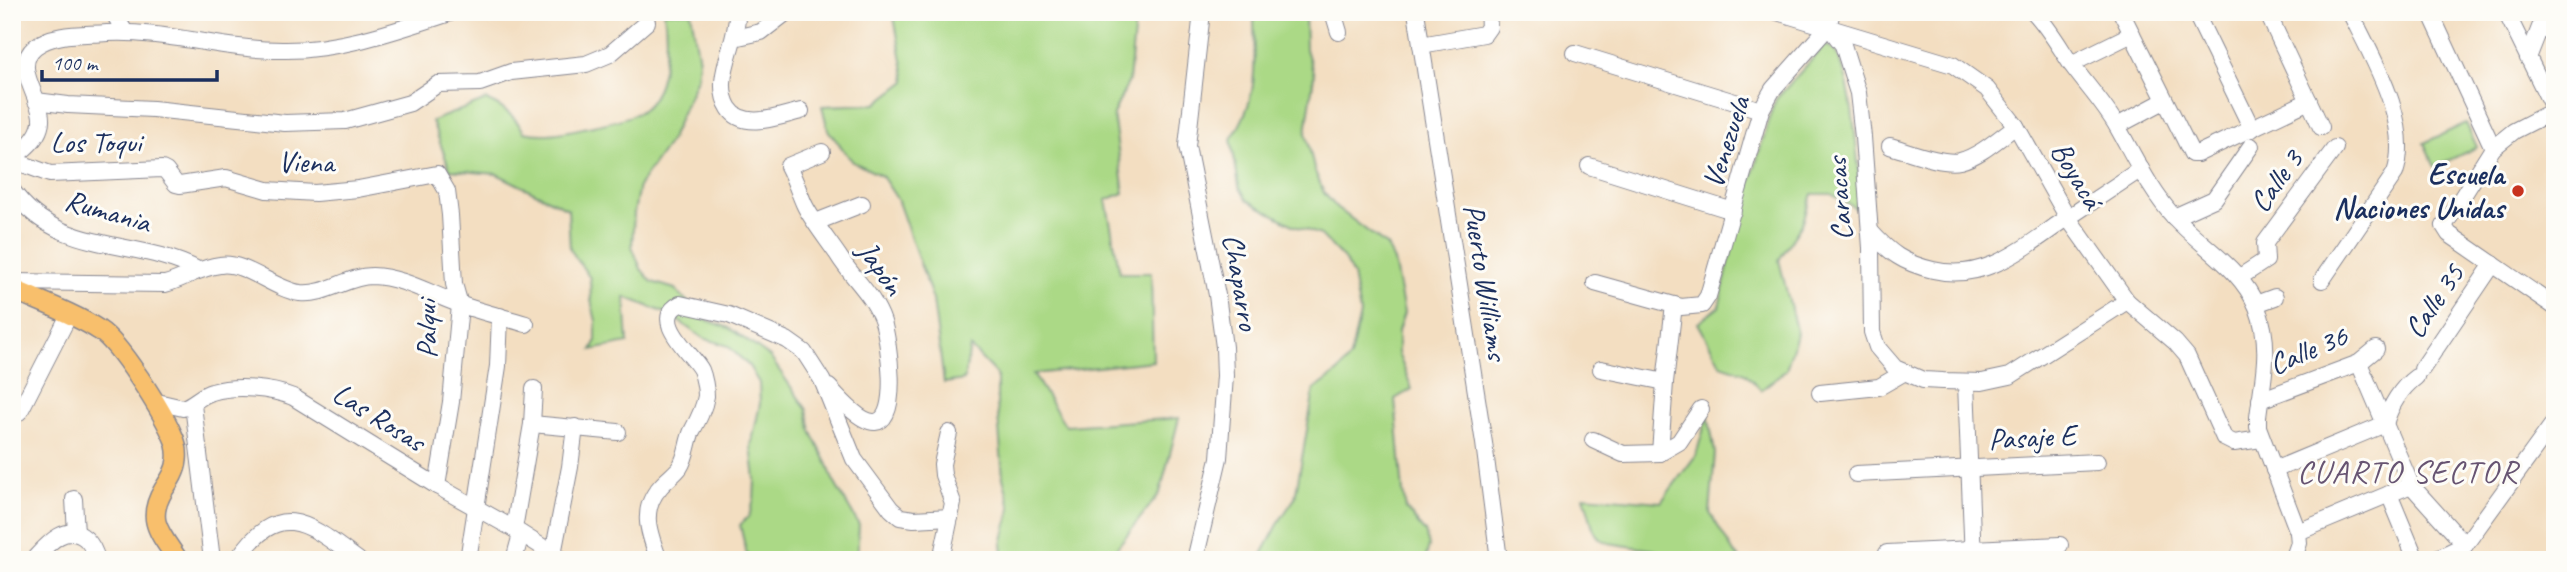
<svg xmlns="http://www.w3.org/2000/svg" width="2567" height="572" viewBox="0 0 2567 572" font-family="Caveat,sans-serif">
<rect width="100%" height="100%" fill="#fdfcf7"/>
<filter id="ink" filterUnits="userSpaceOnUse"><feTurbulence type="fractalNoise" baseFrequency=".0143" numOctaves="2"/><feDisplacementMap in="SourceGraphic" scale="14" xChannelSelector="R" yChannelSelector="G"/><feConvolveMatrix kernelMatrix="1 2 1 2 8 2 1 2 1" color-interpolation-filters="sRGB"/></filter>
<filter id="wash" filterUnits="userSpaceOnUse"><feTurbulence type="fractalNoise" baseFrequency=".00686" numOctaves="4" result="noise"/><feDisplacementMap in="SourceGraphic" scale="28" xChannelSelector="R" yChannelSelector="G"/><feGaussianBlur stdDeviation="1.57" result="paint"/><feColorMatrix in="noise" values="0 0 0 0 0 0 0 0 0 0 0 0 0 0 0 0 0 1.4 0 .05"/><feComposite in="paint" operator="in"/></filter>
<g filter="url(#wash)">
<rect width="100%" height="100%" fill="#f3dec1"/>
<!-- green -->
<g fill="#abd986" stroke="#638472" stroke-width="2">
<path d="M664,12H691L699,61L697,78L670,141L639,185L634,213L632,246L641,269L652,282L675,289L704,319L729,328L770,357L807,410L811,431L828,465L833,480L859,525L857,560H754L747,555L740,525L749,516L754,500L755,479L751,446L760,404L759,383L749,366L728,346L703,338L668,314L625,297L628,343L592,350L596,342V321L591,300L590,278L570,249L568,209L497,174L450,170L432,121L486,100C504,108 514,115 524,132C546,137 565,132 588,127C603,124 625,120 639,112C667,96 668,40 664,12Z"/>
<path d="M893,12H1136L1129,81L1113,114L1124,193L1106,200L1120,273H1151L1153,361L1033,374L1066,426L1179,418L1160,493L1107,560H1004L1002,544L1011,508L1003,478L997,403V375L970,347L964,380L944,383L933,300L897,199L882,176L853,162L828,130L822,106L876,104L906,81Z"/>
<path d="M1254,12H1305L1306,49L1314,75L1306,133L1314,169L1324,193L1336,207L1387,246L1394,261L1404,313L1398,331V353L1412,389L1395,399L1403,492L1406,509L1425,532L1429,546L1425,560H1259L1282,517L1295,498L1314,390L1338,372L1350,357L1360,314L1353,275L1344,259L1321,235L1293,225L1247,200L1239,186L1231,139C1261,98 1254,60 1254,12Z"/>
<path d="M1825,45C1828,46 1832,48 1834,50C1854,72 1859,180 1862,212L1831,194H1812L1802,224L1779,260L1797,334L1786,370L1761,390L1745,373L1721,365L1698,323L1719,307L1736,231L1771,112L1776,99Z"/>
<path d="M2466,123L2477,147L2435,167L2424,143Z"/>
<path d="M1708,414L1715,453L1710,513L1734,553L1741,560H1680L1654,550L1608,543L1600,539L1594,531L1584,496L1661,502L1696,455Z"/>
</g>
</g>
<g filter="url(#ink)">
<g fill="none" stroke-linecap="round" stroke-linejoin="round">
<defs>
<g id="minor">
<path d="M113,12L125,32"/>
<path d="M737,12C739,42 711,80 729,108C743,131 780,116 801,111"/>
<path d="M1333,12L1339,32"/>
<path d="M1416,12L1484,443L1499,560"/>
<path d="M1777,12L1953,65L1987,89L2016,126L2068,218L2127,301L2175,342L2187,356L2224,438L2234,443L2261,439"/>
<path d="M2034,12C2049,28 2059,46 2071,64C2087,86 2105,105 2118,128C2135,158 2151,192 2175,218C2203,248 2241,268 2257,307C2272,346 2263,377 2258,417V427L2298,532L2299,543L2293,560"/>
<path d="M2121,12L2192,154H2197L2309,101"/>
<path d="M2195,12L2252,129"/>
<path d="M2267,12L2321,127"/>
<path d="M2430,12L2493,148"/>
<path d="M2506,12L2554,110"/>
<path d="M1829,27L1843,45L1858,93L1863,137L1871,248L1872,332L1877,347L1895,368L1923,380L1943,381L1982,382L2010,376L2127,301"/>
<path d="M734,38L761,32L787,12"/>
<path d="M1421,45L1484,34L1489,27L1488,12"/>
<path d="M1575,53L1761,110"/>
<path d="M2528,58L2546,12"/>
<path d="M2071,64L2132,34"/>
<path d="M36,101L68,105L153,109L285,123L345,121L410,103L438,84L480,83L511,72L586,64L610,54L647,22"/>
<path d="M2555,110L2514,131L2493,148L2444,226L2449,234L2555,307"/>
<path d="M2117,126L2164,101"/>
<path d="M1890,146C1908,151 1942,165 1960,161C1980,156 1999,138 2016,126"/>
<path d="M822,152L788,166C795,179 799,193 805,206C814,223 827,239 838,255C852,278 874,295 883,322C888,338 901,420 875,422C861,423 837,396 829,387"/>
<path d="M12,159C22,151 36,141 40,127C48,103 9,69 35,47C53,32 85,35 107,33C165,30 223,50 282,50C339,51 398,30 453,12"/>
<path d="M12,160L50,174L162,169L166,171L176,184L180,185L226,178L267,190L315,193L358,189L437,174L447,191L450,215L454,284L460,305L451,402L437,486"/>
<path d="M1589,166L1733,211"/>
<path d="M12,190C58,256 136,237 198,270"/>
<path d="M2174,217L2214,199L2251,146"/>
<path d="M816,222L862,204"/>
<path d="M1870,231C1890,253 1903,263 1933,270C1983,282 2021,250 2060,223C2087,205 2114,187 2141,169"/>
<path d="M2240,277L2266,260L2265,243L2335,148"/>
<path d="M2322,280L2395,173C2412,123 2372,57 2350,12"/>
<path d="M12,282L165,284C184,279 200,267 220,265C245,261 273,289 300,293C326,296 347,276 372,276C403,277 430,294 459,304C481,312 503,317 526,324"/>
<path d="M1595,283L1681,307L1702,305L1708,296L1761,110L1773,89L1828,27L1832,12"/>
<path d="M2256,304L2275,297"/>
<path d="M2359,363L2411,485L2465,545"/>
<path d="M1601,369L1665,382"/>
<path d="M2422,369L2493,264"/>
<path d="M1966,383L1973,560"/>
<path d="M1820,393L1879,387L1905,372"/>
<path d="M2260,400L2359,363L2376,349"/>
<path d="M153,401L183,408C194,404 201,395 212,392C235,385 271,388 293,397L437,486L514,529L563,560"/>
<path d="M193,405L212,560"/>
<path d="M12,418L20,411L69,315"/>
<path d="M532,424L618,432"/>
<path d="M1593,440L1623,454L1660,453L1679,442L1701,409"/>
<path d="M1660,453L1665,382L1674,305"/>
<path d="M2274,470L2385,424C2390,406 2401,388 2416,377"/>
<path d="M1856,474L2097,462"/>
<path d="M2389,494L2413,552"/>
<path d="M74,499L76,533"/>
<path d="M514,529L532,424L534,389"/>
<path d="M2298,532L2411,485"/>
<path d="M1887,553L2060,545"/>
<path d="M553,554L570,467L575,427"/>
<path d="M33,560C46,546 66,521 86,539C92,545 95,552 97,560"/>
<path d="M237,560C280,497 308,523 358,560"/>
<path d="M468,560L498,366L500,316"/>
<path d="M514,560L521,534"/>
<path d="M659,560C649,533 639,510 661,486C667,479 675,474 680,467C687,456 687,442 692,431C698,420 704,409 706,396C706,389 704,377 701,370C693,354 649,320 680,304L729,315L787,340L804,352L822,380L854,459L891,509L900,517L914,519L950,517"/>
<path d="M941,560L953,503L943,475L942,464L949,433"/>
<path d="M1195,560L1219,458L1225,376L1224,347L1217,295L1187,146L1202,12"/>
<path d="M2433,560L2465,545L2555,421"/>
</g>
<path id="major" d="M12,289C41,302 73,313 99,330C120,343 161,410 172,434C176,442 178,451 177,460C176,471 170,480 164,489C145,520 160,533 178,560"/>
</defs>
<!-- minor casing -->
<use href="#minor" stroke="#878690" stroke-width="18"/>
<!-- major casing -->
<use href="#major" stroke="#878690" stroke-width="22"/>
<!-- minor -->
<use href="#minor" stroke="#fff" stroke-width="16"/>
<!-- major -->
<use href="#major" stroke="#f8bf6c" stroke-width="19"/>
</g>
</g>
<!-- markers -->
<circle fill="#c8321e" stroke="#fdfcf7" stroke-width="2.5" cx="2518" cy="191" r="7"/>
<g text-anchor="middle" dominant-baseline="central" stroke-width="6" stroke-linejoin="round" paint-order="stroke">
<!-- street labels -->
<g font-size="30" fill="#1b2f5e" stroke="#fdfcf7">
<text x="96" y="142">Los Toqui</text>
<text transform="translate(1726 142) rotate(-72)">Venezuela</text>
<text transform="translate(306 162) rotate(1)">Viena</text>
<text transform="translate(2077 175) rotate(59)">Boyacá</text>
<text transform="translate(2276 181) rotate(-54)">Calle 3</text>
<text transform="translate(1839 199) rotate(-94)">Caracas</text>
<text transform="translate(108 211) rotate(16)">Rumania</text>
<text transform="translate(881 268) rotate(55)">Japón</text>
<text transform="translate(1241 282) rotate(80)">Chaparro</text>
<text transform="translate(1486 282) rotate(81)">Puerto Williams</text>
<text transform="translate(2434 301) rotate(-56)">Calle 35</text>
<text transform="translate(426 329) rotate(-90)">Palqui</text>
<text transform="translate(2308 350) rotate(-23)">Calle 36</text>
<text transform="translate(379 417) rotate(32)">Las Rosas</text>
<text transform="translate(2032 437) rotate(-3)">Pasaje E</text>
</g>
<!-- poi labels -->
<g font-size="30" font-weight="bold" fill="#1b2f5e" stroke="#fdfcf7" text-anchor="end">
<text x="2504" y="174">Escuela<tspan x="2504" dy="34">Naciones Unidas</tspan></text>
</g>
<!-- neighbourhood labels -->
<g font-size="32" letter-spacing="2" fill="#675472" stroke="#fdfcf7">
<text x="2408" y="471">CUARTO SECTOR</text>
</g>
</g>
<!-- margin -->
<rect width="2567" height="572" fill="none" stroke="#fdfcf7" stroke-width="42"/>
<!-- scale -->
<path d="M42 70v10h175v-10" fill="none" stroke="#1b2f5e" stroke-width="3.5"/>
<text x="52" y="70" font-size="21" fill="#1b2f5e" stroke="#fdfcf7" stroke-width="5" paint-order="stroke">100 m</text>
</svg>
